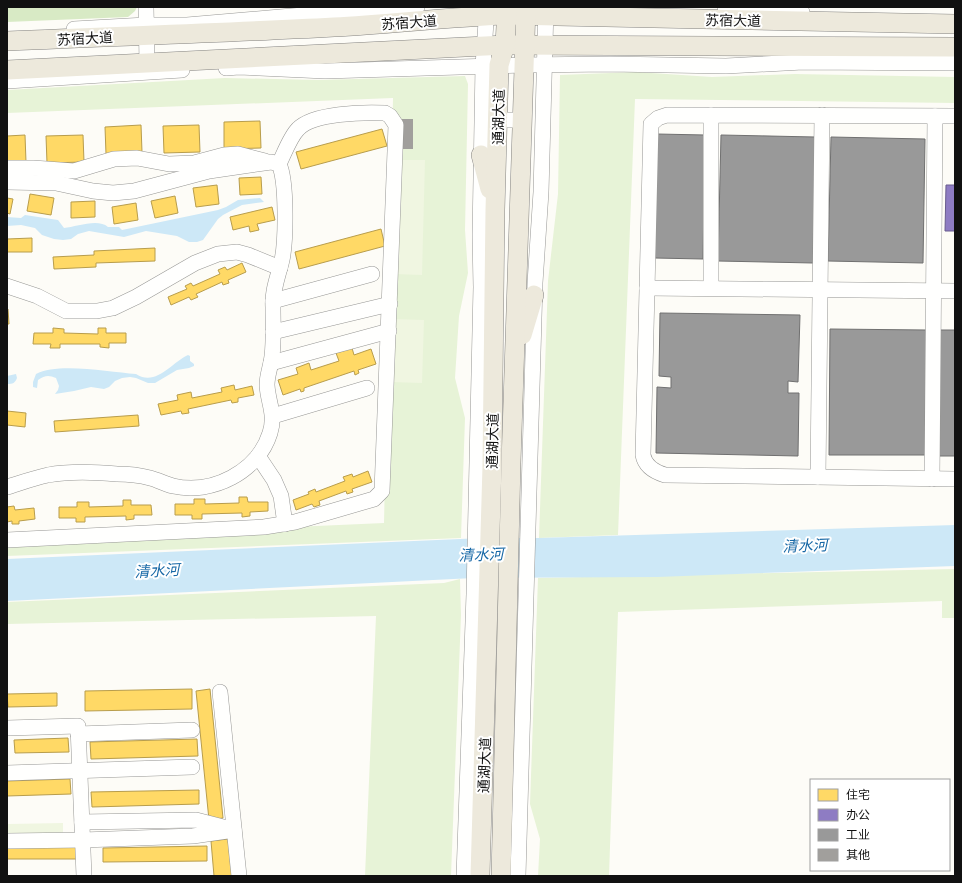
<svg xmlns="http://www.w3.org/2000/svg" width="962" height="883" viewBox="0 0 962 883" font-family="'Noto Serif','Noto Sans SC',serif">
<rect width="100%" height="100%" fill="#fdfcf7"/>
<!-- green -->
<g fill="#e7f3d7">
<path d="M636,72L712,77L795,74L955,77V103L635,99L618,535L539,538L548,281L558,194L560,75Z"/>
<path d="M465,76L468,84L465,230L468,273L459,316L455,378L465,418L461,538L7,556V540L384,523L393,98L7,113V90L225,78L318,80Z"/>
<path d="M955,569V618H942V601L618,612L609,876H538L540,839L530,804L538,578Z"/>
<path d="M460,579L461,615L451,876H365L376,616L7,624V602L444,583Z"/>
</g>
<!-- forest -->
<path fill="#d8eac5" d="M7,7H137L135,11L128,17L7,22Z"/>
<!-- pitch -->
<g fill="#f0f6e1">
<path d="M397,160H425L422,275L394,274Z"/>
<path d="M392,319L424,320L422,383L391,382Z"/>
<path d="M63,823V835L8,836V824Z"/>
</g>
<!-- water -->
<g fill="#cde8f7">
<path d="M260,198L264,202L242,205L223,215L218,219L203,240L197,242H189L177,236L146,231L124,237L89,231L78,234L71,239L63,240L54,239L42,235L35,228L21,225L7,226V217L21,218L25,215L58,220L64,228C76,227 98,218 108,227H119L122,230L218,210L226,207L238,200Z"/>
<path d="M188,355L190,356V361L194,364V366L189,368L177,370L155,383H148L136,378L130,377L122,378L115,381L109,387L104,389L91,387L74,391L55,394L58,390L59,386L56,378C49,375 45,375 38,380L37,388L33,387V382L36,374C58,362 110,372 136,374C156,387 171,363 188,355Z"/>
<path d="M16,374L17,378C15,383 13,384 7,384V376Z"/>
<path d="M955,525V566L657,577L474,578L7,601V559L483,538H539Z"/>
</g>
<!-- homes -->
<g fill="#ffd966" stroke="#b89d4c">
<path d="M260,121L261,148L224,149V122Z"/>
<path d="M141,125L142,152L106,154L105,127Z"/>
<path d="M199,125L200,152L164,153L163,126Z"/>
<path d="M382,129L387,146L301,169L296,152Z"/>
<path d="M25,135L26,162L7,163V136Z"/>
<path d="M83,135L84,162L47,163L46,136Z"/>
<path d="M261,177L262,194L240,195L239,178Z"/>
<path d="M217,185L219,204L196,207L193,188Z"/>
<path d="M30,194L54,198L51,215L27,211Z"/>
<path d="M175,196L178,213L155,218L151,201Z"/>
<path d="M7,198L13,199L10,214L7,213Z"/>
<path d="M95,201V217L71,218V202Z"/>
<path d="M136,203L138,220L114,224L112,207Z"/>
<path d="M272,207L275,220L257,224L259,230L250,232L249,226L233,230L230,217Z"/>
<path d="M381,229L385,246L299,269L295,252Z"/>
<path d="M32,238V252H7V239Z"/>
<path d="M155,248V261L96,263V267L54,269L53,257L94,255V251Z"/>
<path d="M242,263L246,272L228,280L229,283L223,285L222,282L196,294L198,297L191,300L189,297L171,305L168,297L187,289L185,286L191,283L193,286L220,274L218,270L225,267L227,270Z"/>
<path d="M8,309L9,324H7V310Z"/>
<path d="M53,328L64,329V333L98,334V328H106V333H126V343H109V348L100,347V344H60V348H50L51,344H33L34,333H53Z"/>
<path d="M352,348L354,355L371,349L376,364L358,370L359,373L355,375L354,371L304,388V391L301,392L300,389L283,395L278,380L298,374L296,368L309,363L311,370L339,361L336,353Z"/>
<path d="M234,385L235,390L252,386L254,395L238,398V402L232,403L231,400L188,409L189,413L182,414L181,411L161,415L158,404L178,400L177,395L191,392L192,398L222,392L221,388Z"/>
<path d="M7,411L26,413L25,427L7,425Z"/>
<path d="M138,415L139,426L55,432L54,421Z"/>
<path d="M368,471L372,482L352,489L353,492L347,494L346,491L319,501L320,505L314,507L312,504L296,510L293,500L309,494L308,492L315,489L316,492L345,481L343,477L352,474L353,477Z"/>
<path d="M239,497H247L248,502H268V511L250,512V516L242,517V513L202,514V519H192V515H175V504H194V499H205V504L239,503Z"/>
<path d="M123,500H131V505H151L152,515H134V519L126,520V516L85,517V522H76V518H59V507H77V502H89V507L123,506Z"/>
<path d="M14,506L15,510L34,508L35,519L19,521V524H12V521L7,522V507Z"/>
<path d="M192,689V709L85,711V691Z"/>
<path d="M210,689L223,818L209,820L196,691Z"/>
<path d="M57,693V706L8,707L7,694Z"/>
<path d="M68,738L69,752L15,753L14,740Z"/>
<path d="M197,739L198,756L91,759L90,742Z"/>
<path d="M70,779L71,794L7,796V781Z"/>
<path d="M199,790V804L92,807L91,792Z"/>
<path d="M228,839L232,876H214L211,841Z"/>
<path d="M77,846V859H7V847Z"/>
<path d="M207,846V861L103,862V848Z"/>
</g>
<!-- offices -->
<path fill="#8e7cc3" stroke="#685c8e" d="M946,185H955V231H945Z"/>
<!-- industry -->
<g fill="#999" stroke="#707070">
<path d="M657,134L705,135L703,259L655,258Z"/>
<path d="M721,135L815,137L813,263L718,261Z"/>
<path d="M831,137L925,139L923,263L828,261Z"/>
<path d="M660,313L800,315L798,382L788,381V393H799L798,456L656,453L657,387L671,388V377L659,376Z"/>
<path d="M830,329L926,330L925,455H829Z"/>
<path d="M940,330H955V456H939Z"/>
</g>
<!-- building -->
<path fill="#a19f9c" d="M398,119H413V149H399Z"/>
<g fill="none" stroke-linecap="round" stroke-linejoin="round">
<defs>
<g id="minor">
<path d="M146,7L147,63"/>
<path d="M725,7L802,12"/>
<path d="M74,29L146,25H187L360,10L417,7"/>
<path d="M226,68L239,67L325,71L524,65L610,64L726,66L803,62L955,63"/>
<path d="M7,81L182,70"/>
<path d="M955,116L667,115L658,118L651,124L643,455C645,466 655,472 665,475L955,479"/>
<path d="M498,120H522"/>
<path d="M7,168H33L74,171L114,159L137,158L169,164L194,163L224,155L238,154L265,161"/>
<path d="M7,182L56,183L93,191L113,193L134,191L209,171L271,162L279,164C287,181 286,241 282,260C278,277 272,290 273,307C273,323 274,340 272,356C271,366 267,375 267,385C268,403 276,414 270,433C258,472 212,495 173,486C165,484 158,480 150,478C139,475 128,474 117,474C94,472 70,471 48,475C34,478 20,483 7,487"/>
<path d="M7,286L37,296L66,311H97L113,308L136,297L195,263L218,254L237,252L248,255L280,268"/>
<path d="M647,288L955,291"/>
<path d="M711,288V115"/>
<path d="M273,301L372,274"/>
<path d="M273,332L390,304"/>
<path d="M271,363L389,331"/>
<path d="M273,416L367,388"/>
<path d="M258,456L274,480L281,496L285,524"/>
<path d="M818,477L822,115"/>
<path d="M932,479L935,116"/>
<path d="M7,540L264,527L295,522L374,499L382,491L396,125L390,116L385,113C364,112 313,113 298,129C290,137 284,154 279,164"/>
<path d="M220,692L239,876"/>
<path d="M7,728L78,726L84,876"/>
<path d="M78,734L192,730"/>
<path d="M7,773L192,767"/>
<path d="M82,822L196,820L227,828"/>
<path d="M7,841L83,840L193,836L234,830"/>
<path d="M464,876L474,594L481,287L480,235L483,66L487,7"/>
<path d="M518,876L535,283L541,192L546,7"/>
</g>
<g id="major">
<path d="M7,41C116,36 225,33 334,27C391,24 449,17 506,15L955,24"/>
<path d="M7,70L505,45L955,47"/>
<path d="M481,155L490,189"/>
<path d="M522,335L534,295"/>
<path d="M480,876L492,466L495,210L499,65L505,45L507,7"/>
<path d="M501,876L511,463L526,7"/>
</g>
</defs>
<!-- minor casing -->
<use href="#minor" stroke="#979795" stroke-width="16"/>
<!-- major casing -->
<use href="#major" stroke="#858482" stroke-width="20"/>
<!-- minor -->
<use href="#minor" stroke="#fffffe" stroke-width="15"/>
<!-- major -->
<use href="#major" stroke="#ede9dc" stroke-width="19"/>
</g>
<g text-anchor="middle" dominant-baseline="central" stroke-width="4" stroke-linejoin="round" paint-order="stroke">
<!-- street labels -->
<g font-size="14" fill="#111" stroke="#fff">
<text transform="translate(733 20) rotate(1)">苏宿大道</text>
<text transform="translate(409 22) rotate(-4)">苏宿大道</text>
<text transform="translate(85 38) rotate(-3)">苏宿大道</text>
<text transform="translate(498 117) rotate(-89)">通湖大道</text>
<text transform="translate(492 441) rotate(-89)">通湖大道</text>
<text transform="translate(484 765) rotate(-88)">通湖大道</text>
</g>
<!-- water labels -->
<g font-size="15" font-style="italic" fill="#1768a6" stroke="#fff">
<text transform="translate(805 545) rotate(-2)">清水河</text>
<text transform="translate(481 554) rotate(-2)">清水河</text>
<text transform="translate(157 570) rotate(-3)">清水河</text>
</g>
</g>
<!-- border -->
<rect width="962" height="883" fill="none" stroke="#111111" stroke-width="16"/>
<!-- legend -->
<rect x="810" y="779" width="140" height="92" fill="#ffffff" stroke="#a0a0a0"/>
<rect x="818" y="789" width="20" height="12" fill="#ffd966" stroke="#a0a0a0"/>
<text x="846" y="799" font-size="12" fill="#111111">住宅</text>
<rect x="818" y="809" width="20" height="12" fill="#8e7cc3" stroke="#a0a0a0"/>
<text x="846" y="819" font-size="12" fill="#111111">办公</text>
<rect x="818" y="829" width="20" height="12" fill="#999999" stroke="#a0a0a0"/>
<text x="846" y="839" font-size="12" fill="#111111">工业</text>
<rect x="818" y="849" width="20" height="12" fill="#a19f9c" stroke="#a0a0a0"/>
<text x="846" y="859" font-size="12" fill="#111111">其他</text>
</svg>
